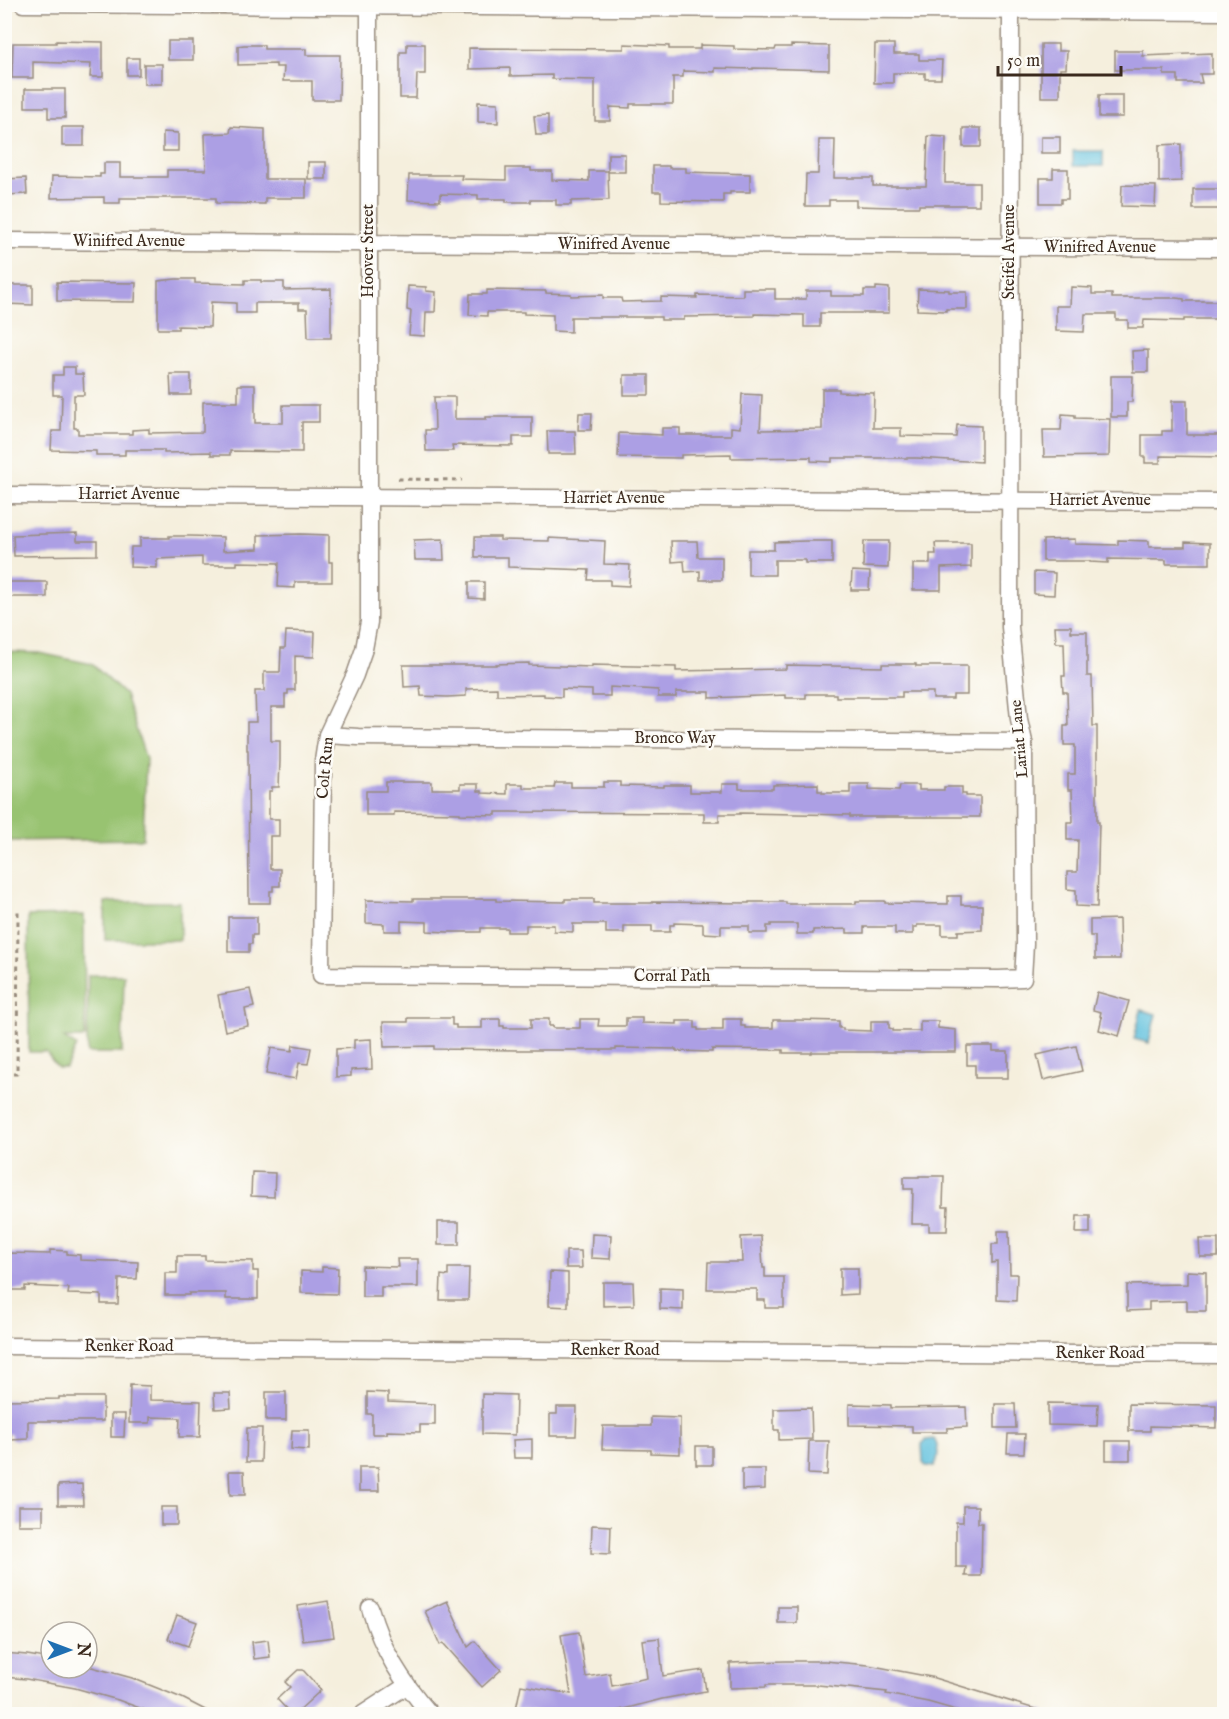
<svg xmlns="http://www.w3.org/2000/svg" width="1229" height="1719" viewBox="0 0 1229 1719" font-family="'IM FELL English',serif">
<rect width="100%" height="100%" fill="#fdfcf7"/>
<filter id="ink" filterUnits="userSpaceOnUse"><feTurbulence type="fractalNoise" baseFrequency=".0167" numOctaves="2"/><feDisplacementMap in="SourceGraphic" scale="12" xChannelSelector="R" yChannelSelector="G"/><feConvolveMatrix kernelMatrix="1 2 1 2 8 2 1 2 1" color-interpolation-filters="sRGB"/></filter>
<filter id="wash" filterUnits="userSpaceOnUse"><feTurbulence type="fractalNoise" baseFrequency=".008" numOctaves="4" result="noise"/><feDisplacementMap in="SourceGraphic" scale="24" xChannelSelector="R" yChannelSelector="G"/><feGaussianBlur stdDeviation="1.35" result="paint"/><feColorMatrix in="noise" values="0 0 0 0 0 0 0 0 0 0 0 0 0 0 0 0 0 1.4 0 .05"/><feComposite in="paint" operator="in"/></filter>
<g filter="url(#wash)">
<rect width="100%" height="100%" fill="#f5efdd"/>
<!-- green -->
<g fill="#98c371" stroke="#6a7648" stroke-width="1.5">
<path d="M5,652L39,653L92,664L125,695L146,759L143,839L5,841Z"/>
<rect x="105" y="902" width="75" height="38"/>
<path d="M84,915L85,1038H64L76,1046L66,1068H58L46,1052H29L28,916Z"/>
<path d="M88,975H124L122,1053H87Z"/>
</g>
<!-- water -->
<g fill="#60c1de" stroke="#4e767e" stroke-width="1.5">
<rect x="1073" y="151" width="30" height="15"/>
<path d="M1141,1010L1156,1014L1149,1043L1134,1039Z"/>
<path d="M934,1439C939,1446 939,1460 934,1466H926L923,1463L922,1444L926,1440Z"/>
</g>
<g id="blocks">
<!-- building -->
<g fill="#ac9fe4">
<path d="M56,41L103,42V77H90L91,64L33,62V78H12L13,43H56Z"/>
<rect x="168" y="41" width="25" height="19"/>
<path d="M407,44H425V74H417L416,98H400V52H407Z"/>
<path d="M624,44L669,46V49H700V45L734,46V49L775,50L776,47H791V45L829,46V70L753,68V69L715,68V72L683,71V77H673V104H630V108L610,107V121H595V80L552,79V75L510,76V68L469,69V48L624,49Z"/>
<path d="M875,44H894V54H919V60H942L941,79H925V73H893V83H874Z"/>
<path d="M1041,44H1058V51H1067L1066,69H1060V97H1041Z"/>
<path d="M244,45H264V49H306V55H340L339,100H312V81H283L284,67H276V64L238,65V46Z"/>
<path d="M1115,51H1143V56L1212,53V74H1200L1202,83H1178V75H1164V70H1115Z"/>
<rect x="127" y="58" width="12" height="17"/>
<rect x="144" y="64" width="18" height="20"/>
<path d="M25,89H65V118H48V107H25Z"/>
<rect x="1099" y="95" width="24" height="22"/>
<path d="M478,102L498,103V123L478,122Z"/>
<path d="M548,115V135H536L534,116Z"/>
<rect x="62" y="127" width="22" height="19"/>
<path d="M231,127L265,129V179H306V198H265V204L216,203V198H120V203H104V197L51,198L52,176L100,177V174H104V163H120V177H167V170H206L205,134L230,133Z"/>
<rect x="963" y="128" width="18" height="19"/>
<path d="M163,132L178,133V151H163Z"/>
<path d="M928,136L946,137L945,183H979V205H919V207H892L856,206V200H829V206H805L806,174H818L819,140H835L834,178H873V186H926Z"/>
<rect x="1041" y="137" width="19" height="16"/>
<path d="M1181,144V181L1159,182V145Z"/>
<path d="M608,154H625V172H608L609,200L571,201V205H556V200H531V202H506V199H478V195L440,194V201L408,200L409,175H462L461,179L506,180V168H531V171H552V180L589,181V171H608Z"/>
<rect x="308" y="162" width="18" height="17"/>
<path d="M653,166H669V168H686V172L750,174V192H730V194H723V202L661,201V192H653Z"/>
<path d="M1053,169H1068V199H1061V203H1040V178H1053Z"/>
<path d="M26,178L27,194L4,195V179Z"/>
<path d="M1122,185L1156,186L1155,207L1121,206Z"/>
<rect x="1193" y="189" width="31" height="20"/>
<path d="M176,279H195V283L245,284V280H261V282H284V290L331,289V338H308L307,309H299V303H255V313H236V303L211,302L210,327L178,326V329H158V281Z"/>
<path d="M57,282L136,283L135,302L57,301Z"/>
<path d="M4,285H33V305L4,304Z"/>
<path d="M408,286L426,287V291L436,292L435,312H426L425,336L409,335L411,311L407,310Z"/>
<path d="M876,287L889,288V313H820V327H804V315L754,314V316L684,317V320H661V317H571V332L553,331V315L524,314V312H487V316L469,315L470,294H487V290L546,291V293L571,294V296L603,295V298H621L622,302L661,301V297L697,298V295L743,296V289H775V299H806V291H831V296H864V290H876Z"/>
<path d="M1071,287L1092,288V294H1112V298H1176L1184,299V301H1224V319H1184V321L1144,320L1143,328H1128V320H1116V314H1085L1084,332L1056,331V306H1070Z"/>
<path d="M918,289L949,290V292H967V309H946V311L917,310Z"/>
<path d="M1148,350V372H1133L1132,351Z"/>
<path d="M63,367H75V374H83L84,395H74V428H78V434H132V430L149,429V433L203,432V402H238V385H255V423H283V405H319V422H302V452L230,451V455H211V452L164,453V450H125V455H96V451L51,450L52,431H61L62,395H53V375H63Z"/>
<path d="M170,374H191V395H171Z"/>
<rect x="624" y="375" width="25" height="20"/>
<path d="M1111,376H1133L1132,402H1127V417H1111Z"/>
<path d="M822,389H839V392L874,393L873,428H901V436L956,437L957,425L981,426V462L917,458H832V462L811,461V457L731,458V454L681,455V458L618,457L619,433L662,435V428H680V435H731V427L740,428L742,394L762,395L760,430L822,429Z"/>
<path d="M434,397H455V419H486V417H532V437H513V446L452,445L453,451H426L425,430H435Z"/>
<path d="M1172,401H1187V435H1224V457L1160,456V463H1145V457H1142V435H1162V431H1172Z"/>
<path d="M579,413H592L591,430H578Z"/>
<path d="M1062,414L1075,415V418L1110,419L1109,456L1044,457L1043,430H1061Z"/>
<path d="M547,431H575L576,454H548Z"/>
<path d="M77,533V541H97V555L14,556L13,535Z"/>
<path d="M301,534L329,535V562H332V582H295V588L278,587L279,563L237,562V565H202V557L157,559V568L130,567L131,547H140V538H169V536H190L223,537V551L258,549V535Z"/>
<path d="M475,537H500V540L549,541V538L605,541L604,564L630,565L629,586L610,585V580H588L589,570L508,567V557H475Z"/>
<path d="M443,539L444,560H415L414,540Z"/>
<path d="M1075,539V544L1118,545V540L1149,541V547H1185V542L1210,543V564H1166V560L1108,559V563L1090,562V561H1043V540Z"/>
<path d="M671,541H697L698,557H722V580H700V571L685,572L684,561L672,562Z"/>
<path d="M806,541H832V563H805V560H775V575H748V550H774V542Z"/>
<path d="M864,541H889L888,568L863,567Z"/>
<path d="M935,543H971V567L941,568V590H913V564H930V554H936Z"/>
<path d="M852,571L870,572L869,590H851Z"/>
<path d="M1034,572L1055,573L1054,595L1034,594Z"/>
<rect x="4" y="582" width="43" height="15"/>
<path d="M469,582H484V599L469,598Z"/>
<path d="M1055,626H1071V632H1087V676H1092L1093,726H1097V822H1099L1097,907L1076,906V890L1067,889V872H1077L1078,840H1067V822H1073L1072,790H1068V774H1075V745H1064V726H1068L1067,692H1063L1062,676H1065L1064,643H1056Z"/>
<path d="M286,631L315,632L314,657L295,656V690H288V694H285V707H271V741H280V761L279,787H272V791H269V819H279V836H270V869H280V886H273V891H270V903H249L248,750H247V722H256L255,691H264V672H280L281,648H285Z"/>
<path d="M529,663V665L592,667V665L676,667V671L786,669V665L882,667V664H916V666H967V695H953V699H933V692H902V697H836V694H806V698H786V695L710,698V692H676V697H658V690L610,687V696H592V690L562,689V697L544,696V694L497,695V688L466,689V696L447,697L421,696L420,686L404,687L403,665H496V664Z"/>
<path d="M386,782H432V789H460V784H478V791H482V793L507,794V784H523V788H554L555,783H571V787H604V782H620V786L664,787V785H690V792H722V784H739V789H773V785L818,784V791H822V793H850V784H869V789L899,790L900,785H919V790H944V787H962V794H966V796H980V817H850V815L740,813V814H719V822H704V813L496,812V815L460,814V813L394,812V815H366V791H386Z"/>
<path d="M948,896H961V905H982V930L958,931V935H942V925H917V927H913V934H895V927H864V933H847V929L813,930V934H797V924H771V926H767V933H749V926H721V934L703,933V924L674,923V925H670V932H652V926H624V933H606V924H573V932L554,931V925H526V932H507V928H481V932H448L427,931V922L401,921V931H384V924L366,923V900L413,901V899H496V901L565,902V899H594V903H652V902L749,903V902H786V904H856V901H885V903L948,904Z"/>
<path d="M228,917H257V935H252V944H249V952H228Z"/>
<path d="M1119,919L1120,959H1095V936H1090V920Z"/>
<path d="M250,989L254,1007L245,1009L248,1026L225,1031L218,995Z"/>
<path d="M1097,992L1129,1001L1119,1036L1099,1030L1102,1017L1100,1016L1101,1012L1093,1010Z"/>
<path d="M408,1018H452V1025H456V1028H482V1019H500V1026H504V1028H531V1019H549V1026H553V1028H580V1019H599L598,1026H626V1018H642V1023L677,1024V1021H695V1028H698V1030H723V1019H741V1026H745V1028H773V1020H798L839,1021V1028H843V1030L871,1031V1021H889V1028L893,1029V1031H920V1021H938V1028L956,1030V1052H812V1053H783V1050L712,1049V1052L676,1051V1049L616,1048V1050H518L434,1049V1046L384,1047L383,1022H408Z"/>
<path d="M371,1039L372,1069L351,1070V1076L336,1077V1049L354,1048V1040Z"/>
<path d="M293,1045L311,1048L308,1064L299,1063L296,1079L266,1074L271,1048L292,1051Z"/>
<path d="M967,1046H993V1051H1008V1078H975V1065H967Z"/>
<path d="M1076,1046L1082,1071L1043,1080L1037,1055Z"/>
<path d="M252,1172L275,1173L274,1197L251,1196Z"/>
<path d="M919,1176H944L943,1207H948L947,1231H929V1224H912L913,1189H904V1177H919Z"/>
<path d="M1077,1216H1090V1233H1076Z"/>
<rect x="438" y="1222" width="21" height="23"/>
<path d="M998,1231H1009L1010,1274H1017L1016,1301L997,1300V1262L992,1263V1244H998Z"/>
<path d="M592,1234L611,1235L610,1259L591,1258Z"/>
<path d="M761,1236L763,1268H765V1277H784V1308H765V1300H757V1289H707L708,1262H742L741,1237Z"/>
<path d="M1199,1239H1218V1257H1200Z"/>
<path d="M50,1250L67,1251V1254L80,1255V1260L138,1262L137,1279H119L118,1304H101V1295L68,1294L69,1288L25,1286V1290H8V1253L50,1254Z"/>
<path d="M566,1251H581L582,1268H566Z"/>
<path d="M177,1256H205V1260L253,1261V1271H258V1299H226V1293H189V1295H165V1273H177Z"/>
<path d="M397,1259H418V1287H381V1297H362V1266L398,1267Z"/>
<path d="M322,1267L338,1268L337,1294L301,1293V1271L322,1272Z"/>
<path d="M448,1268H469L468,1300H440L441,1275L448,1276Z"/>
<path d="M840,1268H858V1294L840,1295Z"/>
<path d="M1187,1271L1206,1272V1311H1187V1301L1149,1302V1310L1127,1311V1285L1187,1284Z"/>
<path d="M550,1272L568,1273V1307L549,1306Z"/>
<path d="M603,1282H633L634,1305L603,1306Z"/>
<path d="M660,1288L683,1289V1310L660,1309Z"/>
<path d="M130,1385L150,1386V1400L201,1401L200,1437H179L180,1418L150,1417V1423H129Z"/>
<rect x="266" y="1392" width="20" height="28"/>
<path d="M367,1392L388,1393V1402L435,1404V1425H420V1432L387,1431V1434H372V1414H367Z"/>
<path d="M214,1393H230L231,1408L215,1409Z"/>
<path d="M482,1394L516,1395L515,1435L482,1434Z"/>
<path d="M59,1397H103V1421H28V1439L11,1440V1434H4V1400L59,1399Z"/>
<path d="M1048,1403L1098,1404L1097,1426L1048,1425Z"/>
<path d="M849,1404L891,1405V1408L966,1407L967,1427L947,1428V1432H912V1426L849,1425Z"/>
<path d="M995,1404H1015L1016,1428H995Z"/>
<path d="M1129,1404L1216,1405V1428L1150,1426V1431H1129Z"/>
<path d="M557,1407H577L576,1436H550V1414H557Z"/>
<path d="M811,1408L812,1439L779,1440V1430H774V1409Z"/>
<path d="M111,1414H125L124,1437H111Z"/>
<path d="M651,1417L680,1418V1454L651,1453V1450L602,1449L603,1426H651Z"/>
<path d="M247,1428H262L261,1462H246Z"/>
<path d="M292,1430H309V1450L291,1449Z"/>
<path d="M1008,1434H1025L1024,1453H1007Z"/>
<path d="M532,1439V1458H514L513,1440Z"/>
<path d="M809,1441H829L827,1475L808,1474Z"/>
<rect x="1106" y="1441" width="24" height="19"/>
<rect x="696" y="1446" width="16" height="19"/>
<path d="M359,1467H378L379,1491H359Z"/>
<path d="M742,1469H765V1489L742,1490Z"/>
<path d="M229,1471H244L245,1495H230Z"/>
<path d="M82,1484L83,1505H58V1485Z"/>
<rect x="18" y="1506" width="25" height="19"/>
<path d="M963,1506H978V1523H982L981,1576H965L966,1567H956V1522H963Z"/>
<rect x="161" y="1507" width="16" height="18"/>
<path d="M592,1525L611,1526L610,1554L591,1553Z"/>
<path d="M328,1601L334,1637L303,1641L298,1606Z"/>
<path d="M447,1601L468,1647L475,1641L501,1670L482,1687L443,1643L440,1645L425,1611Z"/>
<rect x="778" y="1607" width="19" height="16"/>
<path d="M177,1615L197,1622L188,1646L168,1639Z"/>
<path d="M579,1632L586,1677L610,1673L612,1686L647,1678L642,1640L659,1638L663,1676L703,1670L706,1691L662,1699L616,1711L592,1714H547L516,1709L521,1685L571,1694L561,1635Z"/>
<path d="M268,1640L270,1657L254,1659L252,1642Z"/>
<path d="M4,1653L27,1655L51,1659V1668H87L88,1666L132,1678L182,1698L213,1714H156L118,1700L75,1688L26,1679L4,1677Z"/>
<path d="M785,1661H825L868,1665L931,1677L1045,1712L1044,1714H970L928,1702L886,1694L887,1692L818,1685H766V1687L730,1688V1663Z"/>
<path d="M298,1670H303L321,1690L295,1714H291L277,1699L290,1687L285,1682Z"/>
</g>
</g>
</g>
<g filter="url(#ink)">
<use href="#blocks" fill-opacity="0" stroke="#988c7e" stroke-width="1.5"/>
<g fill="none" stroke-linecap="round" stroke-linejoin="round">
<defs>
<g id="minor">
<path d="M23,4L1224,12"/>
<path d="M369,4V622L364,649L355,675L327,735L323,761L321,975L999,979L1023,978L1025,944L1024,742L1019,719L1010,627L1011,4"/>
<path d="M4,241L1224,248"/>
<path d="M4,495L1224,502"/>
<path d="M327,735L358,737L1024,742"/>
<path d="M4,1346L1224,1355"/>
<path d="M370,1608C382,1651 402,1681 430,1714"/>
<path d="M363,1714L406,1686"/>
</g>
</defs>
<!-- minor casing -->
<use href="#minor" stroke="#988c7e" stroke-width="19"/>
<!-- path -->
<g stroke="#988c7e" stroke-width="3" stroke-dasharray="4.5 4.5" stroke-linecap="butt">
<path d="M398,479L462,480"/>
<path d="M4,1074H17L18,911"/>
</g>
<!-- minor -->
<use href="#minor" stroke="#fff" stroke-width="16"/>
</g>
</g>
<g text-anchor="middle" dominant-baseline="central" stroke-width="5" stroke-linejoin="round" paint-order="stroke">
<!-- street labels -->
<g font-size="16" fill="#3b2a1e" stroke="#fdfcf7">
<text x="129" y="242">Winifred Avenue</text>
<text x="614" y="245">Winifred Avenue</text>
<text x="1100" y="248">Winifred Avenue</text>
<text transform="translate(369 251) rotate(-90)">Hoover Street</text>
<text transform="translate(1010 252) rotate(-90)">Steifel Avenue</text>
<text x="129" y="495">Harriet Avenue</text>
<text x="614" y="499">Harriet Avenue</text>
<text x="1100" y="501">Harriet Avenue</text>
<text x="675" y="739">Bronco Way</text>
<text transform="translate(1020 739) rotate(-95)">Lariat Lane</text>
<text transform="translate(326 768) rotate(-85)">Colt Run</text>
<text x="672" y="977">Corral Path</text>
<text x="129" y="1347">Renker Road</text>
<text x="615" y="1351">Renker Road</text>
<text x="1100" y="1354">Renker Road</text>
</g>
</g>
<!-- margin -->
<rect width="1229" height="1719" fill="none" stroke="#fdfcf7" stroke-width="24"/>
<!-- north arrow -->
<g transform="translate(69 1650) rotate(90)"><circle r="28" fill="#fdfcf7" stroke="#afa8a0" stroke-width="1.5"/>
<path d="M0-4.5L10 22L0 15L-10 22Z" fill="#1f6fb2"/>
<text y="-9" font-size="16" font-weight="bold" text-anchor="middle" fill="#3b2a1e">N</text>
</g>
<!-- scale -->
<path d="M998 66v9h123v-9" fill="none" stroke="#3b2a1e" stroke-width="3"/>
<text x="1007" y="66" font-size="18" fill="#3b2a1e" stroke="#fdfcf7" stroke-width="4.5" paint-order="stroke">50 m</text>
</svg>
